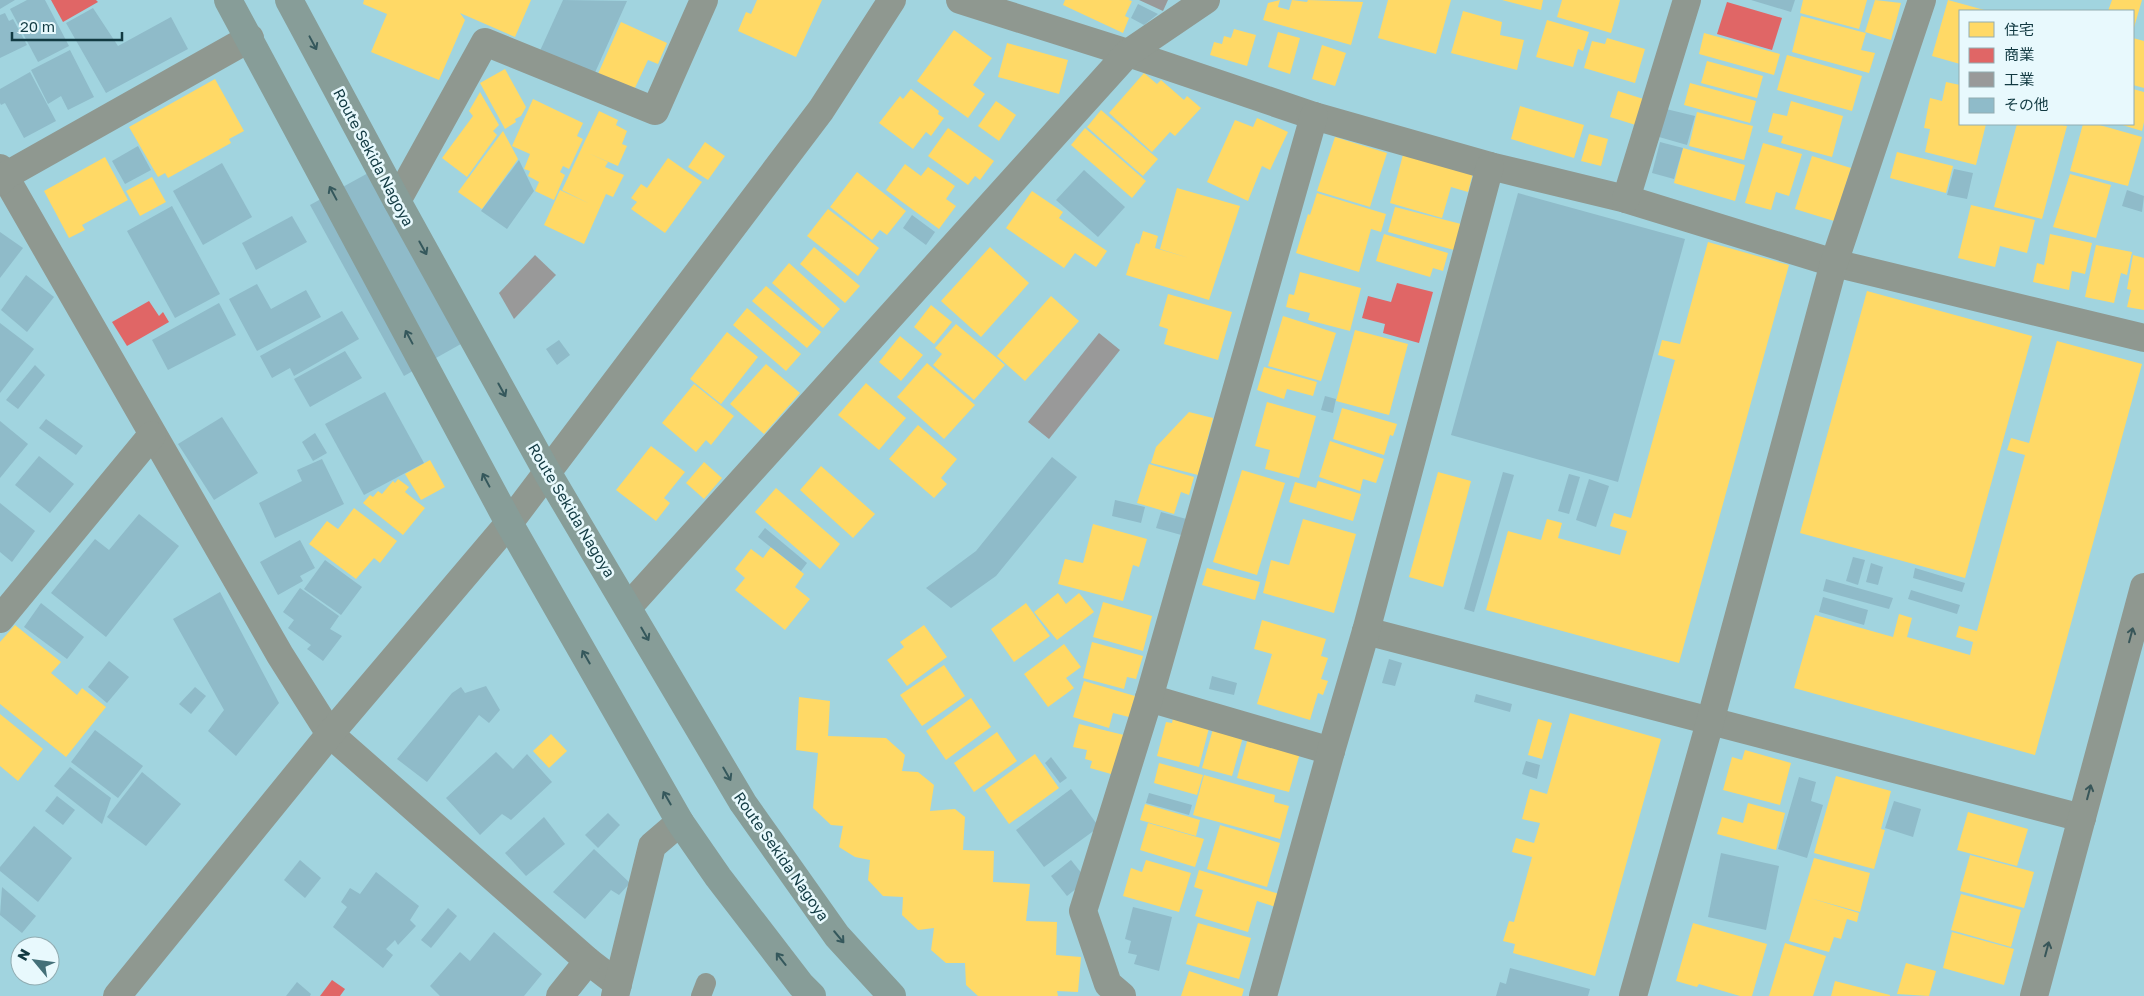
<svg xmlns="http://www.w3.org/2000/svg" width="2144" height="996" viewBox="0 0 2144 996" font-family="'Golos Text','Noto Sans JP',sans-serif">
<rect width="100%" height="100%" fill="#a1d4df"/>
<!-- homes -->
<g fill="#ffd966">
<path d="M364,0H531L515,37L460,13L465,20L439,80L371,52L387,14L363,4Z"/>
<path d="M757,0H822L796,57L738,31L746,12L751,14Z"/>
<path d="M1065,0H1129L1132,1L1125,16L1129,18L1123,33L1063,5Z"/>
<path d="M1280,0L1278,7L1289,10L1292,0L1307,2L1308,0L1363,2L1351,45L1263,20L1268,3Z"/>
<path d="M1388,0H1451L1436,54L1378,38Z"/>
<path d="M1502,0H1543L1541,10Z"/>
<path d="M1562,0H1620L1611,33L1557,17Z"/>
<path d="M1803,0H1867L1859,29L1800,13Z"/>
<path d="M1875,0L1901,3L1891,40L1865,32Z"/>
<path d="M1948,0L1988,11H1960V64L1932,56Z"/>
<path d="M2112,0H2142L2133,31V11H2108Z"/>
<path d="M1463,11L1502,22L1500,35L1524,40L1517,70L1451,53Z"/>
<path d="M1801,16L1866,33L1861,50L1875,53L1869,73L1792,52Z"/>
<path d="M1547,20L1589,32L1583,51L1578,49L1573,67L1536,57Z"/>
<path d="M621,22L667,43L658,64L648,60L633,92L597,76Z"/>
<path d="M1234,29L1256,35L1247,66L1210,55L1214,42L1222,44L1224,36L1231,38Z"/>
<path d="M954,30L992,58L973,85L985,94L968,118L917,81Z"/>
<path d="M1278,32L1300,38L1290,74L1268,67Z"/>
<path d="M1704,33L1780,54L1774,75L1699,54Z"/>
<path d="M1607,38L1645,49L1635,83L1584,68L1592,41L1605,44Z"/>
<path d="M2133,38L2144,41V88L2133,85Z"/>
<path d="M1007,43L1068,60L1059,94L998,77Z"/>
<path d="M1322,45L1346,53L1335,86L1312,79Z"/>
<path d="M1787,55L1862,76L1852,111L1777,90Z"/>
<path d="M1707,61L1763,76L1757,98L1701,83Z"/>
<path d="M505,69L526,107L521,116L515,119L516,122L505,129L480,83Z"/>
<path d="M1144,73L1157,84L1161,80L1184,100L1187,96L1201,108L1175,136L1170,132L1152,152L1109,113Z"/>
<path d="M215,79L244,131L229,139L231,143L168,178L165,173L158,177L129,127Z"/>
<path d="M1946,82L1960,85V124H1986L1976,165L1925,152L1930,129L1924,128L1930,98L1942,101Z"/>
<path d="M1690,83L1756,101L1750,123L1684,105Z"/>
<path d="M911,89L939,111L938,114L944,118L931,136L926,132L913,149L879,123L900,96L903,99Z"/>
<path d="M2133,89L2144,92V122L2142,131L2119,124H2133Z"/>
<path d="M1618,91L1650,101L1642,127L1610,117Z"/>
<path d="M480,92L499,125L493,131L497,135L467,177L442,158L473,116L469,111Z"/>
<path d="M533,99L583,123L577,136L583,139L569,169L563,166L560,172L565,175L554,200L535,191L539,182L528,176L530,171L524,169L530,154L512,146Z"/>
<path d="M996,101L1016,115L999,141L978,126Z"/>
<path d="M1791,101L1843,116L1832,157L1781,143L1783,136L1768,132L1773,113L1787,116Z"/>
<path d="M1520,106L1584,125L1574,158L1511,139Z"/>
<path d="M1101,110L1158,159L1143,176L1087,127Z"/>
<path d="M599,111L618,120L616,125L627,131L622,144L627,146L618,166L588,153L608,162L605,167L624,175L613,197L606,194L584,244L544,225L560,190L588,203L562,190Z"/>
<path d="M1697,112L1753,126L1744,160L1689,146Z"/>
<path d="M1257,118L1288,132L1270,170L1262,166L1248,201L1207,182L1235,120L1253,127Z"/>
<path d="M2017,124H2057L2067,126L2042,219L1994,207Z"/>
<path d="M2083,124H2096L2142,137L2128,186L2070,171Z"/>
<path d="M948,128L994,161L980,180L975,176L968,185L928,156Z"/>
<path d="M1085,128L1146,181L1132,198L1071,145Z"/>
<path d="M503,131L518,159L482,209L458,192Z"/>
<path d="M1589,134L1608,139L1601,166L1581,161Z"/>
<path d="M1335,137L1387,153L1370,207L1317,191Z"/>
<path d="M705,142L725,156L708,180L688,167Z"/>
<path d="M1763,143L1802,154L1789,196L1776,192L1771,210L1745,203Z"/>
<path d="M1683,148L1745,165L1735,201L1674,183Z"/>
<path d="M1404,151L1474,169L1468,192L1451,187L1442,218L1390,203Z"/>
<path d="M1897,152L1953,166L1946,193L1890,178Z"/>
<path d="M1812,156L1851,168L1834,221L1795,209Z"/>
<path d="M105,157L128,200L82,225L85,230L69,238L44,191Z"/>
<path d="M668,158L702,182L665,233L631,209L637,202L631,198L641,184L647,188Z"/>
<path d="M905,164L921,176L928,167L955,186L946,199L956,206L939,229L886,190Z"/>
<path d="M857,172L906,211L887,235L880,230L872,240L830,207Z"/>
<path d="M2070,174L2111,185L2096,238L2053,227Z"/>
<path d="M152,177L166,202L140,216L126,191Z"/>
<path d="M1177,188L1240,206L1209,300L1126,275L1136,243L1139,244L1143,231L1158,236L1155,248L1189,258L1160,249Z"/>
<path d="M1032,191L1063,212L1059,218L1107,251L1096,267L1075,253L1064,268L1006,228Z"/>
<path d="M1317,193L1386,214L1381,232L1371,229L1359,272L1296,253L1308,214L1310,215Z"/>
<path d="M1971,205L2035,220L2027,253L2000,246L1995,267L1958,258Z"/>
<path d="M1395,207L1461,224L1454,250L1388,232Z"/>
<path d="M828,209L879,248L858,276L807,236Z"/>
<path d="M1384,234L1448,253L1443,271L1433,268L1430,277L1376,261Z"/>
<path d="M2050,234L2092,243L2085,274L2072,271L2069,290L2033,282L2037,263L2044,265Z"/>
<path d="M1708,242L1789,265L1679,663L1486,610L1508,531L1541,540L1547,519L1562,523L1558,538L1620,555L1627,531L1610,526L1614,513L1631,518L1675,360L1658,355L1662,340L1680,344Z"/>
<path d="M2096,245L2132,252L2127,275L2121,273L2114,303L2085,297Z"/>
<path d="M814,247L860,286L845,303L800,264Z"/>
<path d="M990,247L1029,283L981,337L941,301Z"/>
<path d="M2133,255L2144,258V310L2127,307L2131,290L2127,289Z"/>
<path d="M789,263L840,309L823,328L772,283Z"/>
<path d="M1300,272L1361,288L1350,331L1308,320L1310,313L1286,307L1289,294L1294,295Z"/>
<path d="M766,286L821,332L807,348L752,301Z"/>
<path d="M1867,291L2032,336L1965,578L1800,533Z"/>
<path d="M1168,294L1232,312L1218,360L1164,344L1168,329L1159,326Z"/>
<path d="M1051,296L1079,321L1025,381L997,356Z"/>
<path d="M931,305L952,322L934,344L914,327Z"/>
<path d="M747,308L801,354L786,371L733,325Z"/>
<path d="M1283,316L1336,333L1321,381L1268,366Z"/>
<path d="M956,324L1005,365L974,400L933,365L942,354L935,348Z"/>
<path d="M1355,330L1408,344L1389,415L1336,401Z"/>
<path d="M727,332L758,357L721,404L690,379Z"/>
<path d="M900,336L923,355L901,381L879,362Z"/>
<path d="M2057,341L2142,364L2035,755L1794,688L1815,615L1893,637L1899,614L1912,618L1907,637L1970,655L1973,642L1956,637L1959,626L1977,631L2025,455L2007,450L2011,438L2029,443Z"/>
<path d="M927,363L975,405L944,439L897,397Z"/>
<path d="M766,364L800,393L764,434L730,404Z"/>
<path d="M1264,367L1317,382L1313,396L1287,389L1284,399L1257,390Z"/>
<path d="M866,383L906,418L879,450L838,415Z"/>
<path d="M694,384L734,416L711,445L706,440L696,452L662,423Z"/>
<path d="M1267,402L1316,416L1299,478L1265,469L1270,450L1255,446Z"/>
<path d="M1342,408L1397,424L1393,436L1390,435L1384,455L1333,439Z"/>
<path d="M1189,412L1213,418L1198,475L1151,463L1156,447Z"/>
<path d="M918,425L957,459L941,478L947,484L934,498L889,459Z"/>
<path d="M1330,441L1384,459L1376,483L1363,479L1360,491L1319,477Z"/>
<path d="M651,446L685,472L664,498L670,503L656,521L616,490Z"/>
<path d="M430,460L445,487L421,500L405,474Z"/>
<path d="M704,462L722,478L704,499L686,483Z"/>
<path d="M1149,464L1194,477L1189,495L1181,492L1174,514L1137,503Z"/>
<path d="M821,466L875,514L853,538L800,490Z"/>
<path d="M1242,470L1285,483L1257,575L1213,562Z"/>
<path d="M1438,472L1471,481L1443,587L1409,577Z"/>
<path d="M398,479L409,487L405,492L425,508L403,535L363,503L370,495L373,497L378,491L382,494L393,481L395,483Z"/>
<path d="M1318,481L1361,494L1353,521L1289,502L1295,482L1316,488Z"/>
<path d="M776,488L840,544L820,569L755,512Z"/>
<path d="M354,508L397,541L380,563L374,558L356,579L309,544L327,521L338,529Z"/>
<path d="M1303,519L1356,534L1334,613L1263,593L1271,560L1289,565Z"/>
<path d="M1093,524L1147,539L1139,567L1133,565L1123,601L1058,584L1065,559L1083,563Z"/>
<path d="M771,547L804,574L795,587L810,599L785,630L735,590L745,578L735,569L751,549L763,558Z"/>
<path d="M1207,568L1260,582L1255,600L1202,585Z"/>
<path d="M1058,593L1066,604L1079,593L1094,612L1057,640L1034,612Z"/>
<path d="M1103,602L1152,616L1143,651L1093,637Z"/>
<path d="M1026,603L1050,636L1014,662L991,629Z"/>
<path d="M1262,620L1326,639L1321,656L1328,658L1321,679L1328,681L1323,695L1318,693L1310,720L1257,704L1272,654L1254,649Z"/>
<path d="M15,625L61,662L51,673L77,695L82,688L106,707L66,757L0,704V642Z"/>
<path d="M924,625L947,657L907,686L887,660L904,647L900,642Z"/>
<path d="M1092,642L1143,656L1136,679L1127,677L1124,689L1083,678Z"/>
<path d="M1064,644L1081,667L1066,678L1074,688L1048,707L1024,674Z"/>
<path d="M944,665L965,696L922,726L900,695Z"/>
<path d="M1084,681L1135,696L1129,717L1113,713L1109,728L1073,717Z"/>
<path d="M799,697L830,701L828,736L886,738L905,755L902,771L918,772L934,785L930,811L955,809L965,817L963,850L994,851L993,882L1030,884L1026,921L1057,922L1056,955L1081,957L1078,992L1057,991L1058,996H978L966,985L965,963H946L931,950L934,928L918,930L902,915L903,897L883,896L868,880L870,860L855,857L839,847L843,826L831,825L813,808L818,753L796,750Z"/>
<path d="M971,698L991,727L946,760L926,731Z"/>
<path d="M1570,713L1661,739L1595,976L1513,953L1515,944L1503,941L1509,921L1514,922L1532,857L1512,852L1516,838L1534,843L1540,823L1522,819L1530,789L1547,794Z"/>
<path d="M0,714L43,749L18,781L0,766Z"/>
<path d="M1173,718L1209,728L1199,767L1157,756L1166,722L1172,723Z"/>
<path d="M1538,719L1552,723L1542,759L1528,755Z"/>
<path d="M1079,724L1128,736L1118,776L1090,768L1092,761L1085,759L1087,750L1073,747Z"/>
<path d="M1213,729L1243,737L1232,776L1202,768Z"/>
<path d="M997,732L1017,761L974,792L954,763Z"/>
<path d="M551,734L567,751L549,768L533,751Z"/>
<path d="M1248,738L1300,753L1289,792L1237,778Z"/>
<path d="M1745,750L1791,763L1780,805L1723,790L1732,757L1742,760Z"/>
<path d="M1035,754L1059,788L1009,824L985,790Z"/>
<path d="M1159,763L1203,775L1197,795L1154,783Z"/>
<path d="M1204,775L1275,795L1274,802L1289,806L1280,839L1193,815Z"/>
<path d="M1836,776L1891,791L1881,829L1885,830L1874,869L1814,853Z"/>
<path d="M1748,803L1785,813L1776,850L1717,834L1722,817L1743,823Z"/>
<path d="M1145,804L1200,820L1196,836L1140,820Z"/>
<path d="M1968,812L2028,829L2017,866L1957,850Z"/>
<path d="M1148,823L1204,839L1195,867L1140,850Z"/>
<path d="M1220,825L1280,843L1267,887L1207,869Z"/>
<path d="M1970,855L2034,872L2024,908L1960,891Z"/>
<path d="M1814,858L1870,873L1860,912L1810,898L1859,913L1857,922L1847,919L1841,939L1834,937L1829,952L1789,941Z"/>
<path d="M1146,860L1191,873L1179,912L1123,896L1131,868L1142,872Z"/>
<path d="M1199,870L1283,895L1279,908L1257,901L1248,932L1195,916L1203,890L1194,887Z"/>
<path d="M1961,894L2021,910L2011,947L1951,930Z"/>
<path d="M1198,923L1251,938L1239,979L1186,964Z"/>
<path d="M1693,923L1767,944L1752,996H1740L1699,984L1697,987L1676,981Z"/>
<path d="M1952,932L2014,949L2004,985L1943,968Z"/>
<path d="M1785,943L1826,956L1813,996H1769Z"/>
<path d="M1906,963L1936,971L1929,996L1897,994Z"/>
<path d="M1189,971L1244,989L1242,996H1181Z"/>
<path d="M1835,981L1890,995V996H1831Z"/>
</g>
<!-- shops -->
<g fill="#e06666">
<path d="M51,0H96L98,2L63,22Z"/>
<path d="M1727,2L1782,18L1772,50L1717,34Z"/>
<path d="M1397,283L1433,292L1419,343L1383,333L1385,324L1362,318L1368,296L1391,302Z"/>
<path d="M149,301L159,316L163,312L169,322L127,346L112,322Z"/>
<path d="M332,980L345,989L340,996H320Z"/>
</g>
<!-- industry -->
<g fill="#999">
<path d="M1139,0H1168L1163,11Z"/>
<path d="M535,255L556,275L514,319L499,293Z"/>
<path d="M1099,333L1120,350L1049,439L1028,422Z"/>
</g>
<!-- building -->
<g fill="#8fbbc9">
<path d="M0,0H15L0,9Z"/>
<path d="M27,0H45L69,46L38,62L10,9Z"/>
<path d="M563,0L627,1L593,77L539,53Z"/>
<path d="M1751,0H1795L1791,12Z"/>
<path d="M1138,4L1158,14L1144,25L1131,18Z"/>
<path d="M93,8L118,46L171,17L188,49L106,93L66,23Z"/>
<path d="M5,13L9,21L13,19L27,45L0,58V15Z"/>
<path d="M70,50L94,97L68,110L61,96L48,104L31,70Z"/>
<path d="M30,72L56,121L24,138L5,103L1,105L0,103V89Z"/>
<path d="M1666,109L1695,116L1687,145L1659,137Z"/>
<path d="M1660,142L1683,148L1674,179L1652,173Z"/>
<path d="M138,146L151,170L125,184L112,161Z"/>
<path d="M519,160L534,191L507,229L481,211Z"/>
<path d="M390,161L484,331L404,376L310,205Z"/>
<path d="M222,163L252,217L203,245L173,191Z"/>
<path d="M1954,169L1973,173L1967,199L1947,195Z"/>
<path d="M1084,170L1125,207L1098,237L1056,200Z"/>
<path d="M2127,190L2144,196L2142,212L2122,206Z"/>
<path d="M1518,193L1685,239L1618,482L1451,435Z"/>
<path d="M172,206L220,294L175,318L127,231Z"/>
<path d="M912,215L935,232L926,245L903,228Z"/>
<path d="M292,216L307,242L256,270L242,243Z"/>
<path d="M0,232L23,248L0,278Z"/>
<path d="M26,275L54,297L27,332L1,310Z"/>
<path d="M257,284L271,309L306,290L321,317L257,351L229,299Z"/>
<path d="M219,303L236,335L168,370L152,340Z"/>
<path d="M342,311L359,339L294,376L290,368L272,378L260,356Z"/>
<path d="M0,323L34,349L0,393Z"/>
<path d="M559,340L570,355L557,365L546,349Z"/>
<path d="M345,351L362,378L310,407L294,379Z"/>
<path d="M35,365L45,375L18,409L6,400Z"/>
<path d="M385,392L424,463L364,495L325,424Z"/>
<path d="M1325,396L1336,399L1333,413L1321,410Z"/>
<path d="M222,417L258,473L214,500L178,444Z"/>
<path d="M46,419L83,446L76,455L39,428Z"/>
<path d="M0,421L28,444L0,478Z"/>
<path d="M315,433L327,453L313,461L302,442Z"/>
<path d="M39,456L74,484L50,513L15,485Z"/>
<path d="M1052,457L1077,477L996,576L951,608L926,588L976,551Z"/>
<path d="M322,459L344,504L275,538L259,503L302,481L297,470Z"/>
<path d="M1503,472L1514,475L1474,612L1464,609Z"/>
<path d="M1569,474L1580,477L1569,514L1558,511Z"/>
<path d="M1589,479L1609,486L1596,527L1576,520Z"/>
<path d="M1115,500L1145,507L1141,523L1112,516Z"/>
<path d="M0,503L35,531L12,562L0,552Z"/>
<path d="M1161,512L1190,520L1185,536L1156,528Z"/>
<path d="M139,514L179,546L106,637L51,593L95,539L109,550Z"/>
<path d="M765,528L807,563L801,571L758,537Z"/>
<path d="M300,540L315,568L300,576L303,581L278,595L260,562Z"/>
<path d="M1853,557L1865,560L1858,585L1846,581Z"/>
<path d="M325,560L362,587L341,615L304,589Z"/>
<path d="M1871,563L1883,567L1878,585L1866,582Z"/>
<path d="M1915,568L1965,583L1962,592L1913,578Z"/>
<path d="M1826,579L1893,598L1889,609L1823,591Z"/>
<path d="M300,588L339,616L330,629L342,636L323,661L307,649L311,645L288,628L294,620L283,612Z"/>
<path d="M1911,590L1960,605L1957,614L1908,599Z"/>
<path d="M220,592L279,703L236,756L208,731L224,710L173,619Z"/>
<path d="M1823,597L1868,610L1864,625L1819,612Z"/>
<path d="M41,603L84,637L67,659L24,627Z"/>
<path d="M1389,659L1402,663L1395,686L1382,683Z"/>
<path d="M109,661L129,677L107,703L88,687Z"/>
<path d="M1212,676L1237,683L1234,695L1209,689Z"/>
<path d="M486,686L500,710L489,723L479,715L427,782L397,759L452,693L461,687L465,693Z"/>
<path d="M195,687L206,696L191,714L179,704Z"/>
<path d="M1476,694L1512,704L1510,712L1474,702Z"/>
<path d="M95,730L143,766L118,798L71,762Z"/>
<path d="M496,752L513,769L527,754L552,782L511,820L502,814L480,835L446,798Z"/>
<path d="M1051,757L1067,778L1060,783L1045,763Z"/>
<path d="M1526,761L1540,765L1537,779L1522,774Z"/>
<path d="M70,767L111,798L102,824L54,786Z"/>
<path d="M142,772L181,804L146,846L107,817Z"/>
<path d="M1799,777L1816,782L1811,801L1823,805L1807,858L1778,849Z"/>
<path d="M1071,789L1099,827L1044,867L1016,830Z"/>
<path d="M1149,793L1192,805L1189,815L1146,803Z"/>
<path d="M57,796L75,810L63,825L45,811Z"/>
<path d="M1894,801L1921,809L1913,837L1885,828Z"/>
<path d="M608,813L620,825L598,848L585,835Z"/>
<path d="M544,817L565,844L526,876L505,853Z"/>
<path d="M34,826L72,858L38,902L0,871V867Z"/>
<path d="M594,849L630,883L619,895L611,890L585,919L553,892Z"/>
<path d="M1721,853L1779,866L1766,930L1708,917Z"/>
<path d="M300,860L321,878L305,898L284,880Z"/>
<path d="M1071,860L1087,880L1067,896L1051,876Z"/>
<path d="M376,872L419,906L410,920L416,926L398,945L395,940L386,949L393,955L383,968L333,927L347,907L341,902L350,888L360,894Z"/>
<path d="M2,887L36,916L22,933L0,915Z"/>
<path d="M1133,907L1172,917L1159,971L1134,964L1137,955L1128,953L1131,941L1125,939Z"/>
<path d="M448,908L457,916L431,948L421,940Z"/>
<path d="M494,932L542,974L524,996H440L430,986L460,952L470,961Z"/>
<path d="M1510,968L1590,989L1588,996H1496L1500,982L1506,984Z"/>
<path d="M297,982L311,994L310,996H286Z"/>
</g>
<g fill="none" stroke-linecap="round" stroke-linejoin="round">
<!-- service -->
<path stroke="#8f9890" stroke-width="20" d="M701,996L706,983"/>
<!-- minor -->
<g stroke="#8f9890" stroke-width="28">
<path d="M960,0L1128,53L1314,116L1490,166L1626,199L1834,263L2144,338"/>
<path d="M0,168L280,655L330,734L588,961L618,984"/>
<path d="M0,182L5,176L250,38"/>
<path d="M1626,199L1687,0"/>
<path d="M397,201L485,42L655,111L704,0"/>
<path d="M629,606L1128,53L1206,0"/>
<path d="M0,619L152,435"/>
<path d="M1366,631L2082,818"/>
<path d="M1149,698L1331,751"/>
<path d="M560,996L588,961"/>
<path d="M615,996L652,846L680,822"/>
<path d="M1122,996L1108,984L1083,911L1149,698L1314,116"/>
<path d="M1263,996L1331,751L1366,631L1490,166"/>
<path d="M1633,996L1710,722L1834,263L1922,0"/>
<path d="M2034,996L2144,587"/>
</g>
<!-- tertiary -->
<path stroke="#8f9890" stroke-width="28" d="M117,996L330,734L509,523L821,110L892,0"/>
<!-- primary -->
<g stroke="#879d98" stroke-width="28">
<path d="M228,0L509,523L680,822L718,877L801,985L812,996"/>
<path d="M289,0L397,201L547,472L743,803L837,936L892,996"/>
</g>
</g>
<!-- one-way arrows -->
<defs><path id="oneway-shaft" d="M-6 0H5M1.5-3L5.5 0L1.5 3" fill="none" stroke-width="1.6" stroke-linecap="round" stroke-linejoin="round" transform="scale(1.25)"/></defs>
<g stroke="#35585c">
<use href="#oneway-shaft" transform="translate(313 43) rotate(62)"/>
<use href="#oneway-shaft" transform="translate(333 193) rotate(-118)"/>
<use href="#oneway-shaft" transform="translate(423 248) rotate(61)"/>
<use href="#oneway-shaft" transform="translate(409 337) rotate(-118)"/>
<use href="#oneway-shaft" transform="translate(502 390) rotate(61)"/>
<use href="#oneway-shaft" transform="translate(486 480) rotate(-118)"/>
<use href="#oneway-shaft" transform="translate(645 634) rotate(60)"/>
<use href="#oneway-shaft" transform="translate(586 657) rotate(-120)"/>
<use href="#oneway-shaft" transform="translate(727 774) rotate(60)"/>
<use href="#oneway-shaft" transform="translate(667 798) rotate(-120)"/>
<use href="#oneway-shaft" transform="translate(839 937) rotate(50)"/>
<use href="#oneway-shaft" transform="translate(781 959) rotate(-128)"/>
</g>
<g stroke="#385659">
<use href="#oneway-shaft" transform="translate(2131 635) rotate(-75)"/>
<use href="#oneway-shaft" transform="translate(2089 792) rotate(-75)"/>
<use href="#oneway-shaft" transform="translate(2047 949) rotate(-75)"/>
</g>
<g text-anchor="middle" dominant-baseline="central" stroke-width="5" stroke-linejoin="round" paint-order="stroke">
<!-- street labels -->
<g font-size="15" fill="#123a42" stroke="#e8f9fd">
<text transform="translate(374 157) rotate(62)">Route Sekida Nagoya</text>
<text transform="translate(572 510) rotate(59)">Route Sekida Nagoya</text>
<text transform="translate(782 856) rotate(55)">Route Sekida Nagoya</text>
</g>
</g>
<!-- legend -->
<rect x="1959" y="10" width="175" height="115" fill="#e8f9fd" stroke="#92adb2"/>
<rect x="1969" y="22" width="25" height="15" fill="#ffd966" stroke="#92adb2"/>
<text x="2004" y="35" font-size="15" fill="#123a42">住宅</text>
<rect x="1969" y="48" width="25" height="15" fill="#e06666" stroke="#92adb2"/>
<text x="2004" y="60" font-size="15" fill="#123a42">商業</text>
<rect x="1969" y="72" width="25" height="15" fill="#999999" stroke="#92adb2"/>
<text x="2004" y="85" font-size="15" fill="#123a42">工業</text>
<rect x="1969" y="98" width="25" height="15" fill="#8fbbc9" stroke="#92adb2"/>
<text x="2004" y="110" font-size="15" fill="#123a42">その他</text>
<!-- north arrow -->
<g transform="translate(35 961) rotate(299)"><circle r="24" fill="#e8f9fd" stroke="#92adb2"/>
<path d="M0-4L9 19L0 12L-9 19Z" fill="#447079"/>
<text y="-8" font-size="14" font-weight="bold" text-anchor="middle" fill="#123a42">N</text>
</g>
<!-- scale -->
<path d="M12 32v8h110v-8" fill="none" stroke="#123a42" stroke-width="2.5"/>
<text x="20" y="32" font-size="15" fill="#123a42" stroke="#e8f9fd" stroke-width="4" paint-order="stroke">20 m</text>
</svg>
